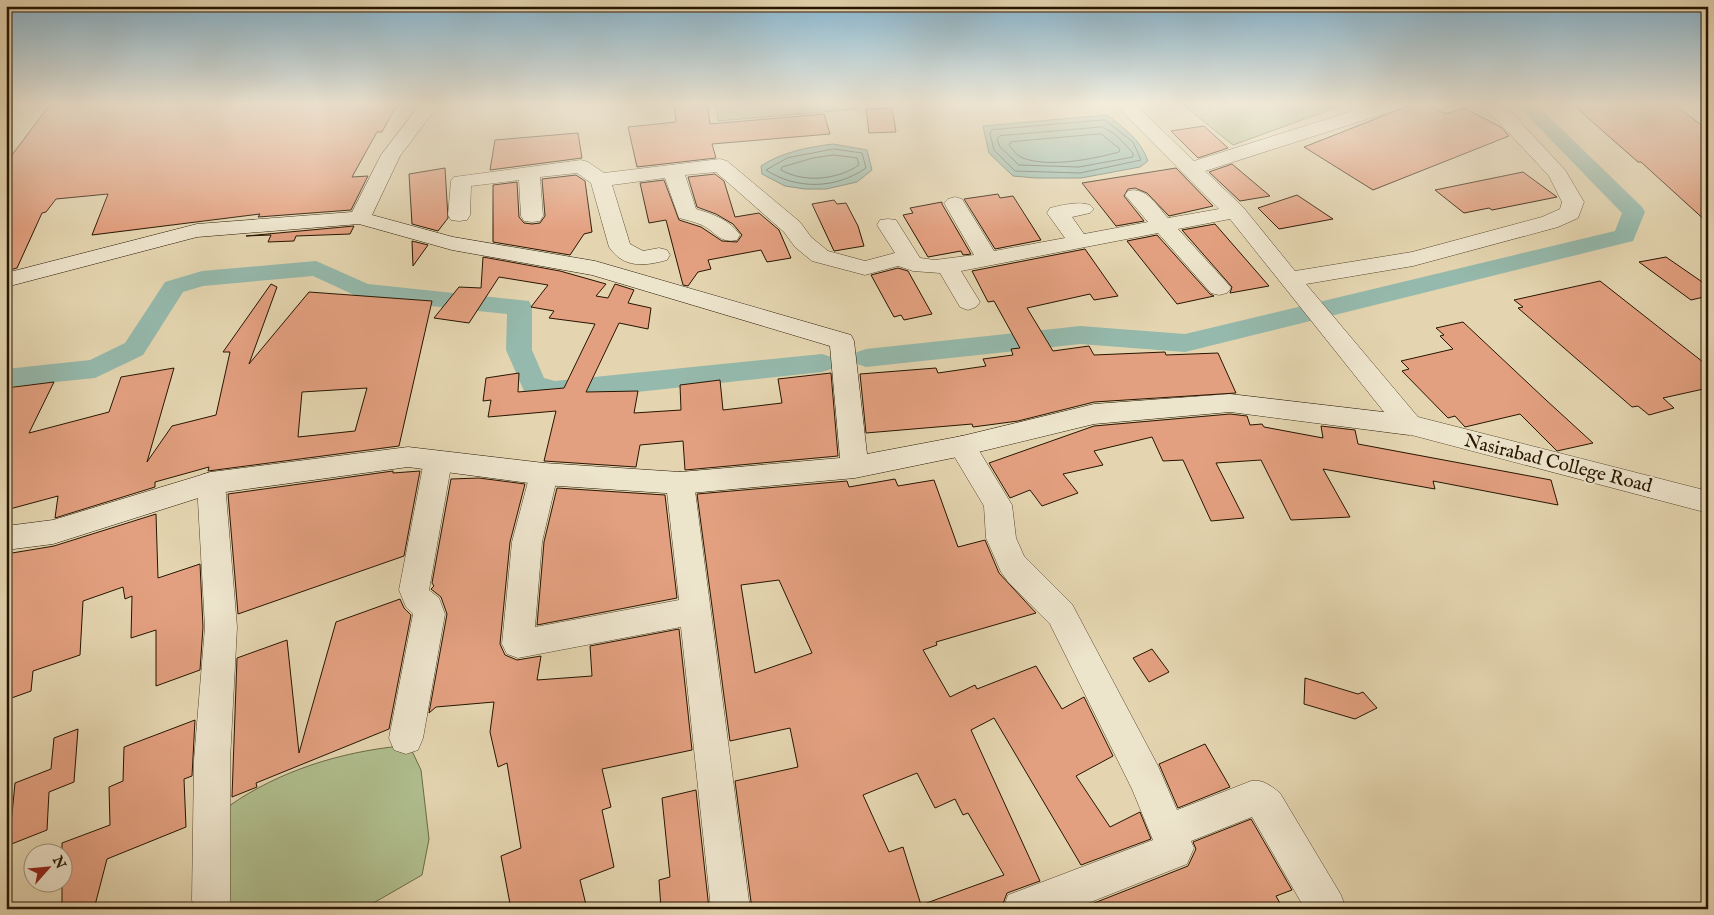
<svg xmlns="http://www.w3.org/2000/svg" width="1714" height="915" viewBox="0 0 1714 915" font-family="'IM FELL English',serif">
<rect width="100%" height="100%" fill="#e4d5b0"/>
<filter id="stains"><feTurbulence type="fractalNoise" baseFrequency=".004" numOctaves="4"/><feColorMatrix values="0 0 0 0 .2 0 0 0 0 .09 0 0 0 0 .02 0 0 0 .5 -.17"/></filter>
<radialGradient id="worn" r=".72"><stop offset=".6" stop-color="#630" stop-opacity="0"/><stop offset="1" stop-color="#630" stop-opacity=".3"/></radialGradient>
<!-- green -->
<g fill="#b0be8e" stroke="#6b6a47">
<path d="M716,103H855L857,109L718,121Z"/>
<path d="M1181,103H1349L1233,145Z"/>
<path d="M401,746L412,751L421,770L429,839L422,875L363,909H231L228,895L229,806C279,771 340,752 401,746Z"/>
</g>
<!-- water -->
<g fill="#95b9ac" stroke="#697767">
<path d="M1107,115C1125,129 1140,139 1148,161L1140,167L1081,178H1036L1013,176L989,153L983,126Z"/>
<path d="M833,144L867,150L872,170L857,182L826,189H805L785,186L762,174L761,166C782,152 809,147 833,144Z"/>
</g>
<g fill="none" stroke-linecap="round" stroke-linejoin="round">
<!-- shore -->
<g stroke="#5e6756" stroke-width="1">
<path d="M1105,120L1133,142L1141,160L1080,173L1015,171L994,150L990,133L992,130Z"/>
<path d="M1103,127L1116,135L1133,153V157L1079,167L1019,165L1000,147L997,139L1000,136Z"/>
<path d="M1101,134L1120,149L1119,152C1094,159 1048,168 1023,158C1017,156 1013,150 1009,145L1011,142Z"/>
<path d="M834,149L862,153L866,168C836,189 797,190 766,170L787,158Z"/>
<path d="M834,155L857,158L859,165C837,180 804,183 781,170L782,167L813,158Z"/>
</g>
<!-- canal -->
<g fill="#95b9ac" fill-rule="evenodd">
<path d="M1515,103H1535L1642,207L1645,212L1633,241L1185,352L1080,344L866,367L857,364L853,358L857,352L866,349L1080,326L1185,334L1615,231L1622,213Z"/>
<path d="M316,261L368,284L529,301L532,307V350L544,378L555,381L822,354L831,357L835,363L831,369L822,372L554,401L524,391L506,350L507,314L363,299L313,276L203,286L183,292L143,355L95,378L6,387V369L90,360L125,343L165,282L202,271Z"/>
</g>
</g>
<!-- building -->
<g fill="#e3a080" stroke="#261500" fill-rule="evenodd">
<path d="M51,103L129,105L398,103L382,132H377L352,177L368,176L351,210L258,217L260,214L92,235L108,194L56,199L46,212L42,213L17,268L6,271V163Z"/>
<path d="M674,103H707L710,124L824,114L830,134L712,144L716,158L637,167L628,127L676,122Z"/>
<path d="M1416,103H1425L1446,114L1464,108L1501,127L1509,136L1373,190L1304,147Z"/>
<path d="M1571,103H1672L1708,130V223L1641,162H1638Z"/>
<path d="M892,108L896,132L869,133L866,109Z"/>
<path d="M1204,126L1228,148L1198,158L1171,131Z"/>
<path d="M578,133L582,158L490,170L495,140Z"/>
<path d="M1232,164L1270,196L1240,201L1209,172Z"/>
<path d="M445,168L448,218L438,231L412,224L409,174Z"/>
<path d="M1176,168L1213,206L1169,216L1147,193L1135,188L1128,189L1124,196L1144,221L1116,226L1082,183Z"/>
<path d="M1523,172L1557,197L1492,210L1489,208L1464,213L1435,190Z"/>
<path d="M715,174L724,181L735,217L759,213L779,230L791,258L767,262L761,250L708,260L711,269L698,272L688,286L683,285L666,220L649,223L640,183L664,180L679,220L701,227L722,241L737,242L742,235L733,224L716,214L697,207L688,177Z"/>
<path d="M576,175L585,181L592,232L584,234L570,255L493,242V185L517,182L519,217L524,223L532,224L540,223L545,216L542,179Z"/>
<path d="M998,194L1000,198L1013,196L1041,240L995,249L964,199Z"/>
<path d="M1297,195L1333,219L1279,229L1258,208Z"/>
<path d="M834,200L837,204L846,203L858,226L864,246L834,251L812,204Z"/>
<path d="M942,202V204L971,254L963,255L961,251L928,257L903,215L913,213L910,208Z"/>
<path d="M1215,224L1269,286L1230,293L1232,287L1182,230Z"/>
<path d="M354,226L350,234L296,236L294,241L268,242L271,235L246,236Z"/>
<path d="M1157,235L1210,294L1214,296L1177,304L1127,241Z"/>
<path d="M412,241L428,245L413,266Z"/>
<path d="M1085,249L1118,296L1094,300L1090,294L1027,308L1053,351L1089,346L1094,355L1165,352L1166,355L1218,353L1236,393L1094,402L1018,421L973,427L972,424L866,433L860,374L936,368L938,373L986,366L983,359L1013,355L1011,349L1020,348L994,301L988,302L972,271Z"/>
<path d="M483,257L560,271L606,284L596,296L608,298L615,284L634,290L628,303L651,308L648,329L619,323L586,392L638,391L634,413L681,410L680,385L720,380L723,410L782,403L778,379L831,373L838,456L685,470L683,441L640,445L636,467L544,461L556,411L488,417L491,400L483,401L486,378L519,373L518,392L564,388L595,324L549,318L554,311L531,307L548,285L499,277L469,323L434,318L459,287L481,288Z"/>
<path d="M1666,257L1708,286V296L1691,300L1639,262Z"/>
<path d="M898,268L908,271L932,314L904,320L901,315L894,317L871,275Z"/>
<path d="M1600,281L1708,366V388L1663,398L1674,408L1649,415L1638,406L1632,407L1518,308L1523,307L1514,300Z"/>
<path d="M271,284L277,287L249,364L309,292L432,301L399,446L208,471L209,467L155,482V487L55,518L58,496L6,510V388L54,382L29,433L109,412L121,377L174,368L147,462L172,426L216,415L230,352H223ZM367,388L355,431L298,437L302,392Z"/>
<path d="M1463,322L1546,400L1593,443L1557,451L1520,414L1465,427L1455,416L1448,418L1402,371L1409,369L1401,361L1453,349L1440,336L1444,335L1436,328Z"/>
<path d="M1230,414L1247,416L1250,425L1262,424L1264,427L1323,438L1321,426L1355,430L1358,444L1551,480L1558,505L1433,481L1435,489L1323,469L1350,517L1291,520L1261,460L1216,463L1244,518L1211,521L1183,460L1163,461L1152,437L1094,451L1103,465L1063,474L1078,493L1042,506L1030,490L1010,498L989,463L1094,426Z"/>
<path d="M393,471V473L420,471L404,556L238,614L228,494Z"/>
<path d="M479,478L525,484L510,542L500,644L505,655L517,660L541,656L537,680L592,676L590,646L679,629L692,750L602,769L611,807L602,810L614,867L580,880L587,909H511L501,856L521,848L507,763L498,767L490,732L494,702L436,707L429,713L447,614L441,597L431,589L434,586L432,583L451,479Z"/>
<path d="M895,479L898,486L934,480L958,547L985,540L999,573L1036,613L936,642L937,645L923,650L950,697L975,685L977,689L1036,666L1062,709L1084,697L1113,756L1076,776L1110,827L1140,812L1151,839L1081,865L994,718L971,730L1040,881L1007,893L1001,909H752L735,781L798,767L790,728L730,741L697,494L847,481L849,487ZM779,580L812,653L755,673L741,585ZM917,773L935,808L955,799L963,815L968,813L1004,875L921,905L903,847L889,852L863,795Z"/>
<path d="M557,488L665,495L677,598L537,625L544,542Z"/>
<path d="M156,514L158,578L200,564L203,627L200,670L156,686V630L131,638L132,596L125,599L123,587L83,601L80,655L33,671L31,691L6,700V554L54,546Z"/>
<path d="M400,599L404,608L411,615L389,729L256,783L257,787L232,797L237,658L287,640L299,753L336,622Z"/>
<path d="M1152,649L1169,672L1149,682L1133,658Z"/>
<path d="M1305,678L1358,694L1363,692L1377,708L1355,719L1304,704Z"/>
<path d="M195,720L192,776L184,779L186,827L107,859L94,909H62V843L110,825L109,787L123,781L124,747Z"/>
<path d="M78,729L74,782L49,792L47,830L9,845L15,783L51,769L54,738Z"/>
<path d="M1205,744L1230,787L1178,808L1159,764Z"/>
<path d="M696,790L709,909H661L659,880L670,877L662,798Z"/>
<path d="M1251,819L1292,890L1276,896L1283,909H1079L1188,866L1196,849L1193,842Z"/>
</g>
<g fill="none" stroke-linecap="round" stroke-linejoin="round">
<defs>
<g id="street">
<path d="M1114,103H1134L1194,161L1378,103H1407L1405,107L1205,171L1243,207L1295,271L1412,252L1542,217L1560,209L1562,202L1549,176L1497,120L1476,103H1498L1511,112L1565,170L1584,202L1578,218L1558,227L1413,266L1306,284L1418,417L1708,491V513L1400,432L1230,219L1178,229L1227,283L1231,288L1227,293L1219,295L1211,293L1158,233L961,271L980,302L976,307L968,310L960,307L940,273L913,271L898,266L865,275L812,261L795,247L784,232L716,172L685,175L696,209C713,214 730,220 740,235L737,240C720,244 716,232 702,225C695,222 687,220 679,218L665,178L612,185L630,244L643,251L659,248L667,250L670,255L667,260C645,266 624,269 609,247L591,183L577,173L540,177L543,216L540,221L532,222L524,221L521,216L519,180L471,186L470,215L467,220L459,221L451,220L448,215L451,181L454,177L581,160L588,162L604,173L720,159L727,161L800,222L811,237L828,251L865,261L895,253L877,225L880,220L888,219L896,220L920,258L935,260L974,255L944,203L948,199L955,197L962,199L994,251L1065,238L1047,213L1050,208C1063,205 1078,201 1090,205L1094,209L1090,213L1072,217L1084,234L1148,222L1125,195L1128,191C1146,186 1157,206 1168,218L1219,209Z"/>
<path d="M962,436L972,439L1012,505L1016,538L1024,556L1072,604L1158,766L1177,810L1251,781C1263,779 1271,786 1280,793L1341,895L1346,909H1305L1252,817L1191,841L1194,848L1187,864L1073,909H1003L1008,895L1153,840L1132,789L1050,624L1009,583L1001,572L986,538L984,506L948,446L952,439Z"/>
<path d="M438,451L448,454L452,461L429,590L439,598L445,614L423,738L418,750L406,754L394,750L389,738L413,614L406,607L399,590L424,461L428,454Z"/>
<path d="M544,463L554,466L558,474L542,542L535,627L679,600L666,483L670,475L680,472L690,475L694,483L750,909H711L681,627L518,658L507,654L502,644L512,542L530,474L534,466Z"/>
<path d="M211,472L221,475L225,483L237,627L230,760V900L233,909H194L192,900L194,760L205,627L197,483L201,475Z"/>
</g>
<path id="secondary" d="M421,103H440L400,156L372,215L453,237L595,261L851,335L854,341L867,454L962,436L1094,404L1230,394L1409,415L1418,418L1422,425L1418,432L1409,435L1230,412L1094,424L962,456L855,478L680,494L544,485L408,467L211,494L53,544L6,550V526L53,520L211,472L408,447L544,463L680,472L840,458L830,346L592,275L452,250L359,224L197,237L6,287V273L197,224L352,212L381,155Z"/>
</defs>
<!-- street casing -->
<use href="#street" stroke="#56452c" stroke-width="1"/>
<!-- secondary casing -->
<use href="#secondary" stroke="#261500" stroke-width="1"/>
<!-- street -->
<use href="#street" fill="#ede4cc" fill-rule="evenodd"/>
<!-- secondary -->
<use href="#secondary" fill="#ede4cc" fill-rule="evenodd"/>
</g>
<!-- sky -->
<linearGradient id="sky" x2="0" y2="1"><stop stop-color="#87b6d0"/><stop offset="0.45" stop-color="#f3ecdb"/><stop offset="1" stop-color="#f3ecdb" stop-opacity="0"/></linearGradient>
<rect width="1714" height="231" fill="url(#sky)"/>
<g text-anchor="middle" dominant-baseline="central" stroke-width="4" stroke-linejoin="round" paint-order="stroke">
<!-- street labels -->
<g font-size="19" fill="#261500" stroke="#ede4cc">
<text transform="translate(1558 464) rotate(14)">Nasirabad College Road</text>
</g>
</g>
<!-- margin -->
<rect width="1714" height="915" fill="none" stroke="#e4d5b0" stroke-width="25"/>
<rect x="8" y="8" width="1699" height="900" fill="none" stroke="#261500" stroke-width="2.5"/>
<rect x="12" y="12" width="1689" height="890" fill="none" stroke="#261500"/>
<!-- north arrow -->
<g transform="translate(48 868) rotate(63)"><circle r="24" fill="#ede4cc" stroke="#9d917a"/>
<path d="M0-4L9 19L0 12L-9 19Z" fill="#8f2418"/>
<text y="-8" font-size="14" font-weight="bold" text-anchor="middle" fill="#261500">N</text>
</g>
<rect width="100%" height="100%" filter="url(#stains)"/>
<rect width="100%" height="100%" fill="url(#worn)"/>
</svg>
